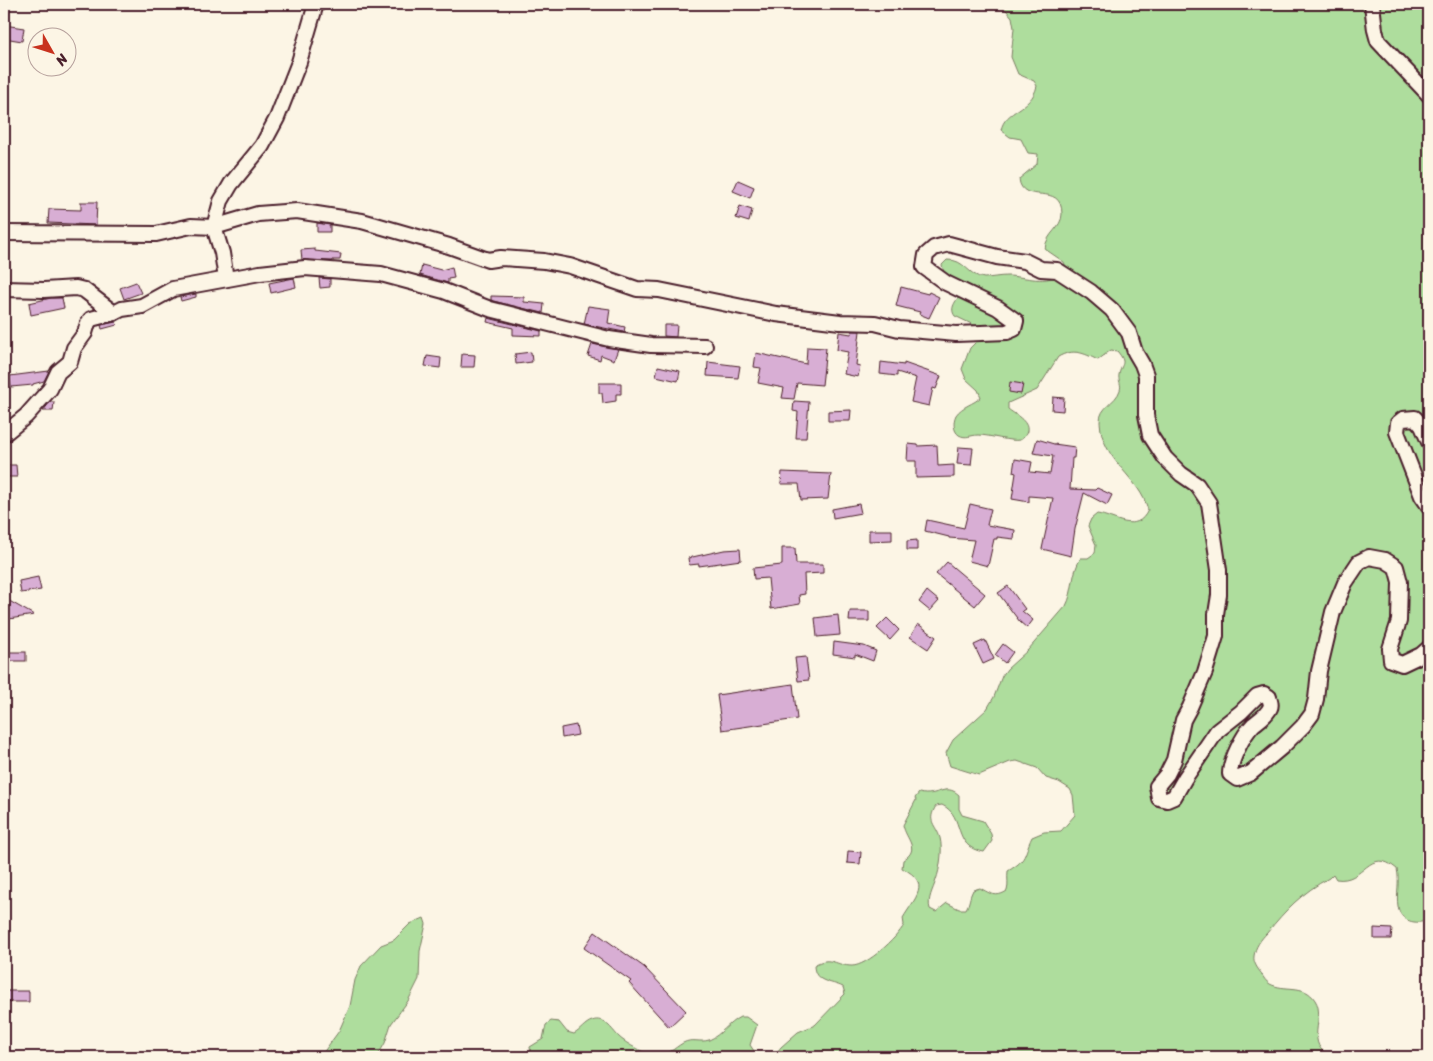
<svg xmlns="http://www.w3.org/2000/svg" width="1433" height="1061" viewBox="0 0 1433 1061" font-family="Sriracha,sans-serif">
<rect width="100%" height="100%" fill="#fcf5e5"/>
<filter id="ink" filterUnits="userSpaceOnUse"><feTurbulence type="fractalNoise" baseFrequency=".02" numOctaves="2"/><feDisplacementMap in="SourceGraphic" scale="10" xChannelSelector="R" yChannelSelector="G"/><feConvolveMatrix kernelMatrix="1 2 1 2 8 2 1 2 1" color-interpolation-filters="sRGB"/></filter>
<g filter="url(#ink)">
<!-- green -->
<g fill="#aedd9d" stroke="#7c7e64">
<path d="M1001,4H1429V920C1416,925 1400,922 1398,906C1396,894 1400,882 1397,869C1368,845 1365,884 1336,879L1333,874L1329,878C1303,892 1285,910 1267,933C1261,939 1255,947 1254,956C1253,962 1257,968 1261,973C1263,977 1266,982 1270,984C1285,992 1304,983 1315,1000C1327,1018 1302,1045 1333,1057H773L781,1047L798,1032L815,1025L845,994L843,987C831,981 814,983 814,965C831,955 836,966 852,966C867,966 897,938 904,925L903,918C914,899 933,883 902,868L903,860C921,849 906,840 903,825L916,800L915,798L919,793C938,798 945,782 959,795V809L962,815L983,821L991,834L992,841L984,852C951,847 966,816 942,805L936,806C926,822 936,824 940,838C943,849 940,869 936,880C933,890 927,899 930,909L936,912L947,903L959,909H966C970,903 969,897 973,890L980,888C991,894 996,898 1007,891C1009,884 1007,879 1008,871C1028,859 1023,856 1032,837L1044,832L1061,831L1075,815L1073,795L1070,789L1059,782L1046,778L1037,768L1017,761L1010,762L979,775L950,766L946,753L953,740L987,709L994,697L1002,676L1007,669L1028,650L1066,606C1074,591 1071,573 1081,558H1088L1095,553L1096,545L1088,526L1091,519L1097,514C1114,516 1137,535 1148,510C1140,477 1102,462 1100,422C1099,407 1116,403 1120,390C1122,385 1118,380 1119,375C1121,363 1128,364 1117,351L1111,350L1098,360C1083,353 1074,348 1058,357L1037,390L1008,403V409C1014,414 1029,421 1027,431C1026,435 1024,438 1020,440C1010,442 990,435 978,435C971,435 966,439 959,435C953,431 953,421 956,415C962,406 974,404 981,397L978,390L966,379L962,369L970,348L979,339L980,328L955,316C949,308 956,301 961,294L955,281L944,272L942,265L947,260C965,259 968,276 984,278C991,278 999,276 1007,276C1025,276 1047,286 1062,272C1066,268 1066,267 1064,262L1045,249C1046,233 1062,228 1062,214C1062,180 1022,207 1019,179L1037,164L1038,154L1028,153L1021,139L1010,137L1001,130C1005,109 1031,111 1037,86L1034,81L1018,74L1011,57L1014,28L1012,17Z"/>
<path d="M424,918L426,924L420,951L419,979L408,1001L391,1024L385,1043L377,1057H320L339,1031L350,1006L355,980L361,966L381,945L394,940L410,924Z"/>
<path d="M740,1017H746L757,1025L750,1045L754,1051L764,1057H536L531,1054L530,1047L543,1039L546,1025L551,1021L559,1022L567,1032L574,1034C580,1031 585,1023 592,1021C604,1016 612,1030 619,1037C625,1043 648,1056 656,1056C668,1056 674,1048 683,1043C692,1038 700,1043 709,1040C721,1035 728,1023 740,1017Z"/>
</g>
<!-- building -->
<g fill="#d8aed4" stroke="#4a1f2b">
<path d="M4,25L24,28L22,41L4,38Z"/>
<path d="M738,180L754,187L750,198L733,191Z"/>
<path d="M81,202H97L96,225L48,223L49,209L81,210Z"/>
<path d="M740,206L752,210L749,222L736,218Z"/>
<path d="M317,223L330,225V232H317Z"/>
<path d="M315,249V251L341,254L340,260H333V261L302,260L301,250Z"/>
<path d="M422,265L441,270L452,267L454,278L448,279V283L420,275Z"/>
<path d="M294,278L296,287L271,293L269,283Z"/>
<path d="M319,278L330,279V287L320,288Z"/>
<path d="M136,282L141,293L124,299L120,288Z"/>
<path d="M901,287L928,294L929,292L939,297L929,318L919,314L920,312L896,306Z"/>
<path d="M196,294V297L181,301L180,297Z"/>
<path d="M491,296L524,297V302L544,304L543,313L493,301L491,300Z"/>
<path d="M51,298H62L64,308L31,315L29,303Z"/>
<path d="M588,306L610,309L608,323L625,327L624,332L584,324Z"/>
<path d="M488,318L541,331V336L513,335V328L487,322Z"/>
<path d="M116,322L117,325L102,329L101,325Z"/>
<path d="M664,325H677L676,337L664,336Z"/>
<path d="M852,331H860L856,365L860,366L858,377L844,374L848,352L837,350L839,332L851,334Z"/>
<path d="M592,344L618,349L614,360L601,355L600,360L588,356Z"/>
<path d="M807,347L826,348L822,385L797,383L794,399L782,398L784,388L758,383L761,368L754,367L756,353L806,364Z"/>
<path d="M531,352L532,362L516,364L515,354Z"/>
<path d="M462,354L475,355L474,367H461Z"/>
<path d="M427,356L441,358L440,368L425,366Z"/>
<path d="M708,362L740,366L738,378L707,376Z"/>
<path d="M881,362L904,365V363L941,376L936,389L933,388L929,406L911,402L916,378L897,372V376L880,374Z"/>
<path d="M658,366L680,371L678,381L656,376Z"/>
<path d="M49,371L44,381L33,384V385L11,387L10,376Z"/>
<path d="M1010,382L1023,384L1021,394L1009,392Z"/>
<path d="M599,383H621V394H616V401L603,403L602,393H599Z"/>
<path d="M1053,397L1064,398L1063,411L1052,410Z"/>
<path d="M794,401L809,402L806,438H796L798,412L793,411Z"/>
<path d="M50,402H54L53,411H43Z"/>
<path d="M851,410L850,421H828V411Z"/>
<path d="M1037,439L1054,444L1075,447L1074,458H1072L1070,489L1095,490L1097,488L1112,495L1107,505L1084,493L1075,529L1071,556L1042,549L1053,498L1029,496V502L1012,499L1016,473L1013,472L1015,459L1032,462L1030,472L1050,474L1053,456L1033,453Z"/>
<path d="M908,444L918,445V446L937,445L938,466L954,465V477L916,478V461H907Z"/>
<path d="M959,447L973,448L971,465L957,464Z"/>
<path d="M4,465H16L17,477H4Z"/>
<path d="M782,472L831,474L828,499L801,500L799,484H781Z"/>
<path d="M859,504L861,513L833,518L832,509Z"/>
<path d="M970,504L991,509L987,525L1015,530L1014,539L997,537V539H994L988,566L969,561L974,540L949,538V537L925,531L927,520L964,528Z"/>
<path d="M869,530H892V540L869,541Z"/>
<path d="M917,540V550H907V541Z"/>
<path d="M782,548H795L796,564H823V573L804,574L805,594L799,595L800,604L771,609L768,578L754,579L753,568L782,565Z"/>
<path d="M740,549L741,560L699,566V564L689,565L688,558L724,550Z"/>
<path d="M947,562L985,594L975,606L936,574Z"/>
<path d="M38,577L41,590L21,593L19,581Z"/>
<path d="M1008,586L1025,609L1022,611L1033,620L1027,628L1020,622L998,593Z"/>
<path d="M927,591L939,601L930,611L919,602Z"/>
<path d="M4,598L34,615L9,619L8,614L4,611Z"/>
<path d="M850,611H869V621H849Z"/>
<path d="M838,615L840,635L817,637L815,618Z"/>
<path d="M887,618L899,630L890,640L877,628Z"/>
<path d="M918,624L936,637L928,649L910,637Z"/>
<path d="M985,640L994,659L983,664L974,645Z"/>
<path d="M834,642L864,646L876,651L873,661L855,654V657L833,654Z"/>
<path d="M1003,644L1013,652L1005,663L995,655Z"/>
<rect x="9" y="652" width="17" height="9"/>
<path d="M806,657L809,680L798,681L795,658Z"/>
<path d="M793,684L797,719L722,730L717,695Z"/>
<path d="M576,725L578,735L562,738L561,728Z"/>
<path d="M848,851L861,852L860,864L847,863Z"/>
<path d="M1374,928L1392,929L1391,939H1374Z"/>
<path d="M595,932L644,967L686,1011L669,1027L629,983L631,981L584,948Z"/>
<path d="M4,991H29V1002H11L4,1004Z"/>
</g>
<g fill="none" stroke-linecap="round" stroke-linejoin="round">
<defs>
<g id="street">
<path d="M1372,4L1375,30L1378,41L1429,95"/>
<path d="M4,233L156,234L191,226L214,227L258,214L297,211L362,221L449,246L488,260L501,258L544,261L570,266L637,289L659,290L776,314L840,322L875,323L899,329L956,334L1007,332L1014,329L1016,321L998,308L946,283L924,267L926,255L934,248L949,244L997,257L1025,261L1041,269L1057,270L1091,292L1112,310L1129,333L1135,352L1142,364L1146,375V415L1150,435L1165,458L1181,474L1197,485L1209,503L1219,570V595L1216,614V636L1205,672L1190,707L1183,720L1174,760L1167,774L1157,786L1159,798L1167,800L1174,797L1185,778L1217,731L1241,712L1257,696L1264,694L1269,697C1270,702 1272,704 1270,708C1267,715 1259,720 1253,725C1243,735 1230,761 1230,774L1237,779L1251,773L1282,747L1303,726L1312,714L1316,699L1319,671L1333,612L1345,583L1359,562L1369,557L1385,560L1396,567L1400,582L1399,621L1390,649L1391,660L1402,664L1421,655L1429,648"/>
<path d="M226,279L222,253L214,227L221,201L231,184L262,146L277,118L299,62L316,4"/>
<path d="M4,289L44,290L76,288L84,290L114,313"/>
<path d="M4,434L26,416L50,389L58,372L70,362L74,348L85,333L88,323L91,319L114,313L122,309L142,306L173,289L260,273L305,268L381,274L444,291L490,309L609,339L651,345L705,346"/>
<path d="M1429,442L1422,426L1415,418L1403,419L1398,423L1397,432L1422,496L1429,506"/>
</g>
</defs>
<!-- street casing -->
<use href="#street" stroke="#4a1f2b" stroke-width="18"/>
<!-- street -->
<use href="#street" stroke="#fcf5e5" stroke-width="14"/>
</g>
</g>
<!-- margin -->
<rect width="1433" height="1061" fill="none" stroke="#fcf5e5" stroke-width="20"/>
<rect x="10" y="10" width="1413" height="1041" fill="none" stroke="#4a1f2b" stroke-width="2" filter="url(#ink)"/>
<!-- north arrow -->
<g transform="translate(52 52) rotate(129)"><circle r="24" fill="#fcf5e5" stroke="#b59f9b"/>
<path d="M0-4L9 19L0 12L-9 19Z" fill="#c8321e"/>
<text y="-8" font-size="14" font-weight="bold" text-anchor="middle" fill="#4a1f2b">N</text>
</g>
</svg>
